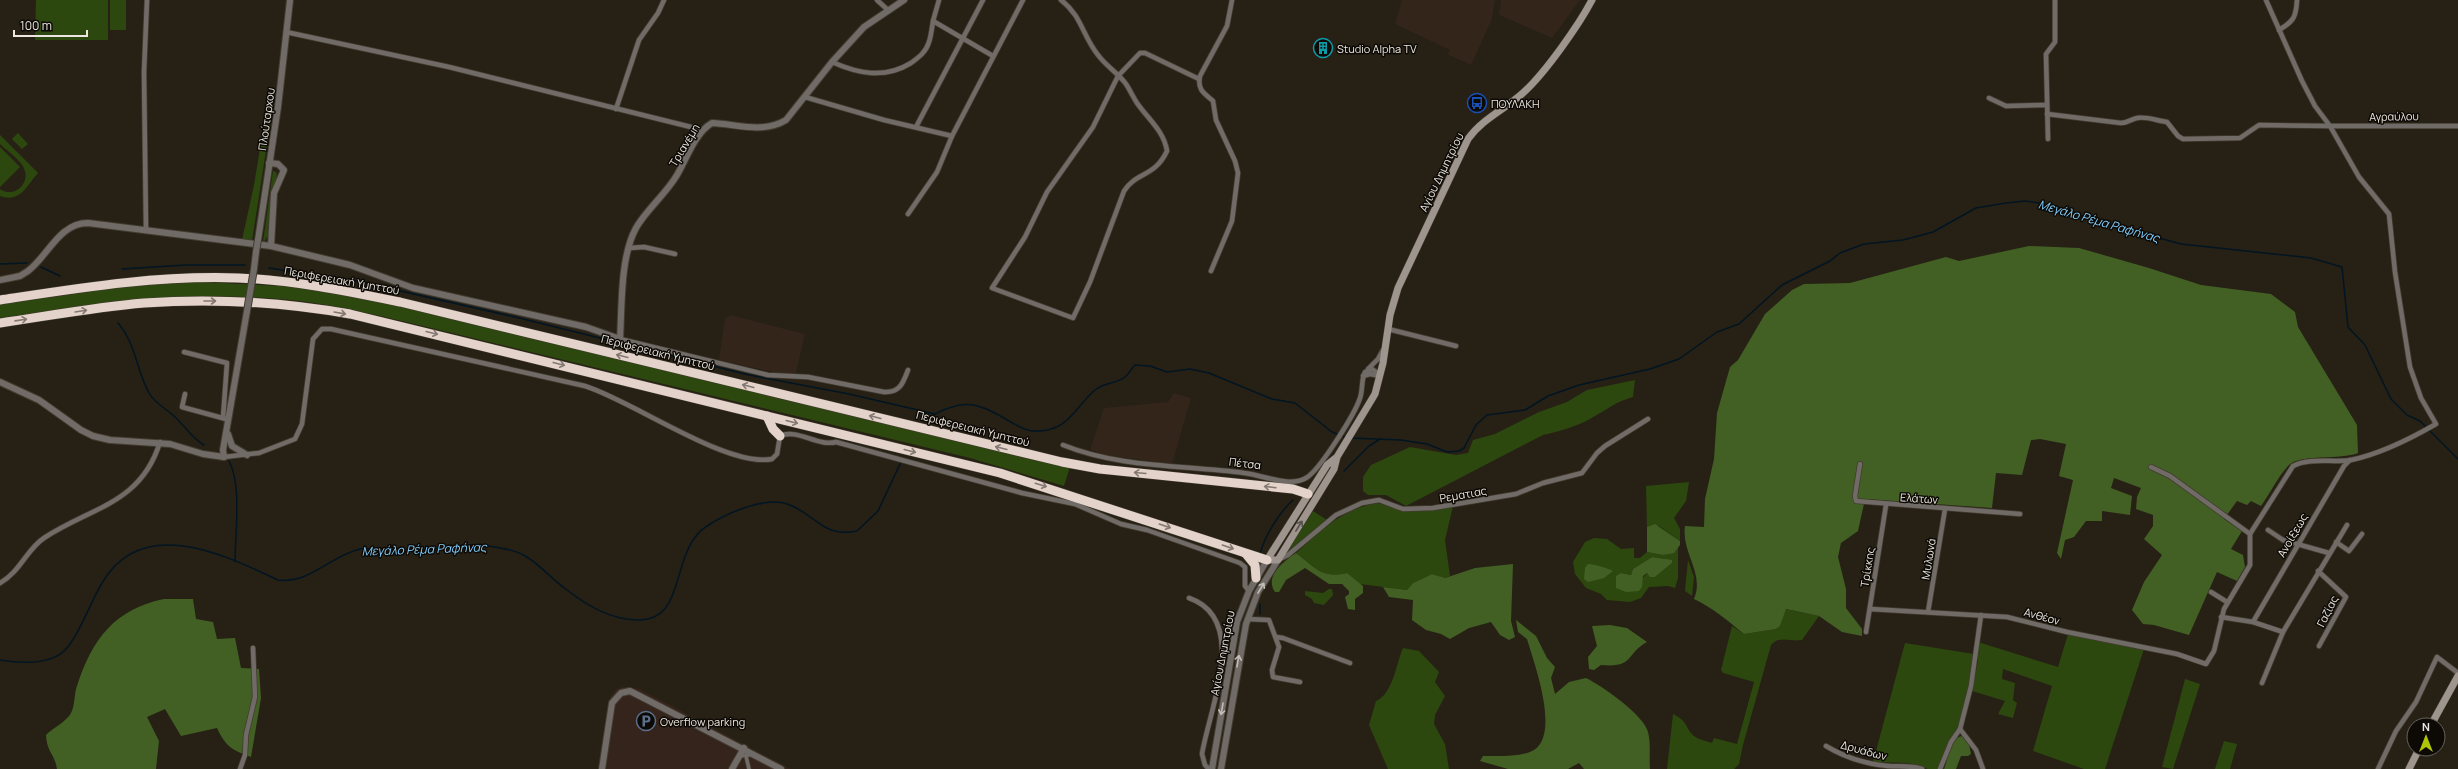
<svg xmlns="http://www.w3.org/2000/svg" width="2458" height="769" viewBox="0 0 2458 769" font-family="Manrope,sans-serif">
<rect width="100%" height="100%" fill="#272015"/>
<!-- commercial -->
<path fill="#34241b" d="M623,687L640,689L791,769H599L610,698L616,689Z"/>
<!-- industrial -->
<g fill="#332519">
<path d="M1402,0H1495L1492,19L1471,65L1447,54L1450,50L1395,24Z"/>
<path d="M1501,0H1580L1552,38L1499,15Z"/>
<path d="M731,315L805,334L796,373L782,374L719,360L725,318Z"/>
<path d="M1174,393L1191,398L1172,464L1106,455L1090,450L1104,408L1168,402Z"/>
</g>
<!-- green -->
<g fill="#2c480e" fill-rule="evenodd">
<path d="M36,0H108V40H35Z"/>
<rect x="110" y="0" width="16" height="30"/>
<path d="M267,105H273L252,241L242,240L254,185Z"/>
<path d="M18,133L28,144L22,149L12,139Z"/>
<path d="M0,135L38,173C26,186 21,203 0,196V189C12,198 29,186 25,171C23,161 7,151 0,144Z"/>
<path d="M0,147L20,167L0,187Z"/>
<path d="M273,171L276,172C279,178 271,195 270,203C269,213 273,236 263,242Z"/>
<path d="M202,282L301,287L366,298L1070,467L1064,486L970,458L427,327C385,317 342,306 299,301C198,289 100,303 0,318V304L138,285Z"/>
<path d="M1635,380L1633,397C1613,403 1612,407 1595,416C1579,426 1561,431 1543,435L1406,506L1386,495H1368L1363,491V477L1371,465L1410,447L1456,455L1468,453L1473,440L1495,434L1539,412L1567,402L1587,390Z"/>
<path d="M1689,482L1686,501L1674,518L1680,529V541L1659,526L1647,527L1646,486Z"/>
<path d="M1377,503L1406,511H1428L1453,506L1445,540L1450,576L1444,578L1432,574L1413,583L1407,590L1360,584L1347,573C1321,579 1315,567 1296,553C1320,531 1344,508 1377,503Z"/>
<path d="M1313,511L1327,520L1286,553Z"/>
<path d="M1594,538L1607,539L1621,549L1634,548V558H1640L1647,552L1663,555L1674,552L1678,546V578L1675,588L1668,586L1649,587L1641,598L1630,602L1607,600L1601,594L1586,588L1575,574L1573,562L1585,542ZM1652,557L1665,559L1672,563L1655,577L1650,576L1647,573L1641,580L1642,587L1621,573L1631,575L1633,569Z"/>
<path d="M1688,560L1694,577L1692,596L1685,591Z"/>
<path d="M1329,589H1332L1333,595L1324,605L1314,603L1312,599L1305,595V591L1323,593Z"/>
<path d="M1785,609L1819,616L1802,640C1791,642 1779,635 1771,645L1743,745L1739,764L1734,769H1667L1673,714C1689,722 1685,728 1694,736C1699,740 1707,741 1712,743L1714,738L1737,744L1754,682L1723,673L1721,670L1732,626L1744,634L1776,629L1780,626Z"/>
<path d="M2068,634L2144,649L2105,769H2084L2033,751L2052,686L2003,669L2002,679L2015,683L2013,700L2017,703L2013,718L1998,714L2005,701L1972,691L1978,661V642L2058,667Z"/>
<path d="M1905,643L1974,654C1969,685 1959,746 1937,769H1928L1908,763L1873,762Z"/>
<path d="M1403,648L1419,651L1439,672L1435,682L1445,696L1435,715L1434,724L1445,744L1449,769H1388L1369,725L1376,701C1393,694 1396,664 1403,648Z"/>
<path d="M2185,679L2200,684L2173,769L2162,767Z"/>
<path d="M2224,741L2237,744L2230,769H2215Z"/>
</g>
<!-- forest -->
<g fill="#426024">
<path d="M2029,246L2079,248L2149,268L2201,285L2271,294L2295,312L2298,327L2357,425L2358,453C2341,460 2300,454 2289,465C2278,476 2270,494 2261,506L2251,501L2247,505L2237,501L2224,519L2242,531L2231,549L2243,555L2245,567L2237,581L2217,572L2189,635L2154,625L2143,624L2132,610L2144,582L2162,555L2144,539L2153,526V515L2136,509L2137,497L2141,488L2114,478L2111,488L2132,496L2130,515L2102,511V521H2086L2074,537L2065,540L2061,559L2057,553L2073,480L2059,476L2066,444L2040,439L2031,440L2022,475L1996,473L1992,508L1865,499L1858,531L1841,543L1838,557L1846,589V608L1862,629V636L1842,632L1819,616L1786,609L1780,626L1776,629L1744,634C1728,621 1713,608 1694,599C1705,573 1681,553 1685,526L1704,527L1705,499L1714,459L1717,413L1730,367L1738,360L1765,314L1792,290L1804,284L1850,283L1946,257L1959,261Z"/>
<path d="M1655,524L1680,541V545L1674,553L1663,555L1647,552V527Z"/>
<path d="M1296,553C1315,567 1321,579 1347,573L1363,586V593L1355,599V610L1348,609L1345,597L1349,594V591L1342,584H1329L1305,568L1286,580L1279,592H1275C1264,576 1284,561 1296,553Z"/>
<path d="M1652,557L1672,560V563L1655,577H1650L1647,573L1643,576L1642,587L1639,591L1626,592L1616,588V576L1621,573L1631,575L1633,569Z"/>
<path d="M1513,564L1511,621L1515,637L1509,640L1500,635L1491,622L1469,628L1450,639L1441,634L1426,630L1412,620L1413,600L1389,597L1383,587L1407,590L1413,583L1432,574L1445,578L1475,568Z"/>
<path d="M1588,564C1595,564 1607,568 1613,571L1604,578L1588,582L1584,579L1585,568Z"/>
<path d="M164,599H193L196,619L213,622L217,639L235,638L241,668L259,669L261,698L251,757C232,750 226,747 217,728L181,736L165,709L147,717L159,741L156,769H57C55,754 47,753 46,735C53,728 67,721 71,713C75,706 74,694 77,686C92,639 115,609 164,599Z"/>
<path d="M1516,620L1536,636L1547,658L1555,667L1551,678L1555,694L1569,682L1586,678C1601,685 1644,715 1648,732C1651,743 1649,757 1650,769H1584L1579,763L1568,769H1508L1480,761L1483,756C1498,756 1516,757 1530,752C1563,740 1534,663 1527,639L1518,632Z"/>
<path d="M1610,625L1627,628L1647,642C1625,654 1635,668 1601,665L1594,670L1589,669L1588,657L1597,646L1592,626Z"/>
<path d="M1962,736L1969,744L1971,754L1968,756H1961L1956,769H1944C1948,760 1950,738 1962,736Z"/>
</g>
<g fill="none" stroke-linecap="round" stroke-linejoin="round">
<!-- stream -->
<g stroke="#011522" stroke-width="1.5">
<path d="M0,264L27,263"/>
<path d="M41,267L60,276"/>
<path d="M269,268L361,282L515,317L749,375L849,394L935,414"/>
<path d="M122,269L186,265H245"/>
<path d="M118,323C136,344 136,369 149,393C155,404 169,410 178,420C187,429 193,439 204,445"/>
<path d="M928,418C962,398 976,401 1009,421C1017,425 1025,431 1034,431C1069,432 1074,408 1095,390C1104,382 1116,384 1125,377C1129,374 1131,369 1135,365L1150,366L1167,372L1190,369L1209,373L1272,399L1295,403L1332,432L1347,438"/>
<path d="M1350,438L1401,440L1427,444L1447,452L1459,451L1464,448L1476,425L1487,415L1525,410L1548,396L1579,385L1650,369L1679,359L1717,332L1739,324L1782,285L1830,261L1840,253L1864,244L1903,240L1933,232L1976,208L2006,203L2025,201L2052,205L2093,220L2181,244L2311,258L2342,267L2348,327L2365,345L2391,399L2407,415L2420,421L2458,459"/>
<path d="M229,461C242,485 235,534 235,562"/>
<path d="M1344,471L1369,446L1380,439"/>
<path d="M1260,554C1265,535 1279,513 1293,500"/>
<path d="M1260,604V614"/>
<path d="M0,660C19,663 49,665 64,651C78,638 91,601 102,583C142,514 225,555 278,580C310,584 330,556 360,549C370,547 379,552 390,552C425,554 460,540 495,547C506,549 515,550 525,556C540,564 552,580 567,590C590,608 618,624 648,619C685,612 672,548 707,526C727,513 767,495 790,505C817,516 824,538 857,531L878,511L901,462"/>
</g>
<defs>
<g id="pedestrian">
<path d="M739,756L749,755L750,753"/>
<path d="M746,756L749,769"/>
</g>
<g id="minor">
<path d="M877,0L889,11"/>
<path d="M939,0L933,21L993,56"/>
<path d="M1061,0C1082,16 1082,35 1098,55C1106,66 1118,73 1126,84C1130,90 1133,97 1137,103C1148,119 1164,131 1167,151C1155,177 1136,172 1124,191L1090,282L1073,318L992,288L1025,237L1047,192L1093,127L1118,76L1140,53H1145L1199,79"/>
<path d="M2266,0L2302,81L2315,106L2330,126H2458"/>
<path d="M2279,30C2294,21 2296,17 2297,0"/>
<path d="M286,32L449,67L695,128L701,132"/>
<path d="M832,62C859,74 885,79 911,63C919,57 926,52 929,42C931,36 932,28 933,21"/>
<path d="M805,97L884,120L952,136"/>
<path d="M1989,98L2006,106L2046,105"/>
<path d="M616,109L639,40L658,13L664,0"/>
<path d="M2047,114L2121,123C2128,123 2131,119 2137,118C2146,116 2158,121 2167,122L2178,136L2183,139L2240,138L2259,125L2330,126L2359,177L2389,214L2395,272L2410,367L2421,398L2436,424C2410,439 2380,454 2351,460C2333,463 2310,457 2293,466L2250,534"/>
<path d="M916,127L983,0"/>
<path d="M2048,139L2046,54L2055,42V0"/>
<path d="M908,214L937,172L952,136L1023,0"/>
<path d="M146,230L144,72L147,0"/>
<path d="M629,248L644,247L675,254"/>
<path d="M1211,271L1232,221L1238,173L1235,161L1216,120L1213,101C1204,93 1197,90 1200,76L1227,26L1232,0"/>
<path d="M1388,329L1456,346"/>
<path d="M620,339L768,375L808,377L884,392C900,393 903,383 908,370"/>
<path d="M184,352L227,363L223,418"/>
<path d="M1368,369L1378,359L1383,350"/>
<path d="M1363,376L1370,374L1380,376"/>
<path d="M185,394L182,407L226,419"/>
<path d="M1063,445C1120,468 1184,465 1244,473C1263,475 1289,488 1306,478C1319,471 1355,414 1360,398C1363,390 1361,380 1365,372L1372,369L1380,375"/>
<path d="M224,457L259,453L295,439L302,424L313,339L322,329H331L585,386C633,401 727,468 772,459L777,454L780,436C797,428 818,447 836,442L1022,493L1075,504L1121,524L1147,530L1240,563L1245,567V586L1249,591"/>
<path d="M1860,464L1855,496L1856,501L2020,514"/>
<path d="M2268,530L2283,540L2329,553"/>
<path d="M2336,542L2349,551L2362,534"/>
<path d="M1278,560L1288,555L1336,515L1362,503L1379,500L1403,509L1433,508L1516,494L1543,483L1582,473L1597,453L1605,446L1648,419"/>
<path d="M2318,571L2346,597L2319,646"/>
<path d="M0,583C20,572 27,549 44,538C91,507 141,504 160,442"/>
<path d="M2211,592L2227,602"/>
<path d="M1189,598C1250,619 1209,710 1202,754L1205,765L1209,769"/>
<path d="M1870,609L2007,617L2067,632L2177,654L2206,664L2214,651L2224,609L2250,565V534L2170,476L2151,467"/>
<path d="M1928,612L1945,509"/>
<path d="M1981,615L1971,686L1960,729L1976,750L1983,769"/>
<path d="M2221,617L2253,622L2283,632"/>
<path d="M1247,619L1269,620L1279,647L1272,670L1273,677L1300,682"/>
<path d="M2253,622L2344,466L2350,460"/>
<path d="M1866,632L1886,505"/>
<path d="M1276,637L1283,638L1350,663"/>
<path d="M2262,683L2283,632L2347,525"/>
<path d="M1826,746C1844,757 1867,764 1888,766C1900,767 1910,765 1922,769"/>
<path d="M240,769L245,755L246,735L255,697L253,648"/>
<path d="M1940,769L1951,742L1960,729"/>
<path d="M2378,769L2396,731L2416,702L2437,657L2458,673"/>
</g>
<g id="tertiary">
<path d="M269,163L278,164L284,170L274,193L271,246"/>
<path d="M258,240L278,107L290,0"/>
<path d="M254,269L256,252"/>
<path d="M0,280L20,276L28,271C48,256 59,223 88,223L271,246L350,265L413,288L586,327L620,339C622,307 620,257 636,228C646,210 666,194 677,175C687,158 695,133 712,123C737,124 763,134 786,120L832,62L864,27L904,0"/>
<path d="M0,382L39,400L81,430L93,436L110,440L170,444L203,454L224,457"/>
<path d="M228,434L232,446L247,455"/>
<path d="M224,457L223,450L247,311"/>
<path d="M602,769L612,703L621,693L630,691L781,769"/>
<path d="M732,769L744,748"/>
<path d="M1212,769L1237,622L1249,591L1267,560"/>
<path d="M1221,769L1246,624L1258,592L1278,560"/>
</g>
<g id="secondary">
<path d="M1337,457L1334,469L1278,560H1267L1327,465L1337,457L1375,394L1383,363L1390,315L1398,288L1468,139C1483,118 1506,109 1524,92C1545,73 1579,25 1592,0"/>
<path d="M2431,725L2458,676"/>
<path d="M2409,769L2419,749"/>
</g>
<g id="motorway">
<path d="M0,300C79,288 158,275 238,278C293,280 346,291 400,302L1062,462L1100,469L1293,489L1308,494"/>
<path d="M0,323C48,316 96,307 144,303C213,298 282,302 350,314L1000,473L1267,560"/>
<path d="M767,416L773,429L780,436"/>
<path d="M1246,554L1255,565L1256,578"/>
</g>
</defs>
<!-- pedestrian casing -->
<use href="#pedestrian" stroke="#433c31" stroke-width="5"/>
<!-- minor casing -->
<use href="#minor" stroke="#433c31" stroke-width="6"/>
<!-- tertiary casing -->
<use href="#tertiary" stroke="#433c31" stroke-width="8"/>
<!-- secondary casing -->
<use href="#secondary" stroke="#433c31" stroke-width="8"/>
<!-- motorway casing -->
<use href="#motorway" stroke="#433c31" stroke-width="10"/>
<!-- pedestrian -->
<use href="#pedestrian" stroke="#716b67" stroke-width="3.5"/>
<!-- minor -->
<use href="#minor" stroke="#716b67" stroke-width="4.5"/>
<!-- tertiary -->
<use href="#tertiary" stroke="#716b67" stroke-width="6"/>
<!-- secondary -->
<use href="#secondary" stroke="#9f958f" stroke-width="7"/>
<!-- motorway -->
<use href="#motorway" stroke="#e4d3ca" stroke-width="9"/>
<defs>
<g id="tertiary-bridge">
<path d="M256,252L258,240"/>
<path d="M247,311L254,269"/>
</g>
</defs>
<!-- tertiary-bridge casing -->
<use href="#tertiary-bridge" stroke="#433c31" stroke-width="8" stroke-linecap="butt"/>
<!-- tertiary-bridge -->
<use href="#tertiary-bridge" stroke="#716b67" stroke-width="6"/>
</g>
<!-- one-way arrows -->
<defs><path id="oneway-shaft" d="M-6 0H5M1.5-3L5.5 0L1.5 3" fill="none" stroke-width="1.6" stroke-linecap="round" stroke-linejoin="round"/></defs>
<g stroke="#837972">
<use href="#oneway-shaft" transform="translate(210 301)"/>
<use href="#oneway-shaft" transform="translate(81 311) rotate(-9)"/>
<use href="#oneway-shaft" transform="translate(340 313) rotate(10)"/>
<use href="#oneway-shaft" transform="translate(21 320) rotate(-8)"/>
<use href="#oneway-shaft" transform="translate(432 333) rotate(14)"/>
<use href="#oneway-shaft" transform="translate(622 356) rotate(-166)"/>
<use href="#oneway-shaft" transform="translate(559 364) rotate(14)"/>
<use href="#oneway-shaft" transform="translate(748 386) rotate(-166)"/>
<use href="#oneway-shaft" transform="translate(875 417) rotate(-166)"/>
<use href="#oneway-shaft" transform="translate(792 422) rotate(14)"/>
<use href="#oneway-shaft" transform="translate(1001 448) rotate(-166)"/>
<use href="#oneway-shaft" transform="translate(910 451) rotate(14)"/>
<use href="#oneway-shaft" transform="translate(1140 473) rotate(-175)"/>
<use href="#oneway-shaft" transform="translate(1041 485) rotate(17)"/>
<use href="#oneway-shaft" transform="translate(1270 487) rotate(-173)"/>
<use href="#oneway-shaft" transform="translate(1165 526) rotate(19)"/>
<use href="#oneway-shaft" transform="translate(1228 547) rotate(19)"/>
</g>
<use stroke="#56504a" href="#oneway-shaft" transform="translate(1299 526) rotate(-58)"/>
<g stroke="#c1bcb6">
<use href="#oneway-shaft" transform="translate(1261 588) rotate(-59)"/>
<use href="#oneway-shaft" transform="translate(1238 661) rotate(-80)"/>
<use href="#oneway-shaft" transform="translate(1222 709) rotate(100)"/>
</g>
<!-- icons -->
<defs>
<symbol id="building-ring" viewBox="-11 -11 22 22"><circle r="9.5" fill="#0d0a06" stroke="#0f9aa8" stroke-width="1.5"/><path d="M-4-6H4V6H1V3H-1V6H-4ZM-2.5-4.3h1.7v1.8h-1.7ZM.8-4.3h1.7v1.8H.8ZM-2.5-1h1.7V.8h-1.7ZM.8-1h1.7V.8H.8Z" fill="#0f9aa8"/></symbol>
<symbol id="bus-ring" viewBox="-11 -11 22 22"><circle r="9.5" fill="#0d0a06" stroke="#1a4fb4" stroke-width="1.5"/><path d="M-5-6H5V4H4V6H2V4H-2V6H-4V4H-5ZM-3.5-4V0h7V-4ZM-3.5 1.2v1.5H-2V1.2ZM2 1.2v1.5H3.5V1.2Z" fill="#1a4fb4"/></symbol>
<symbol id="parking-ring" viewBox="-11 -11 22 22"><circle r="9.5" fill="#0d0a06" stroke="#5c6f8a" stroke-width="1.5"/><path d="M-3.5-5.5H1a3.5 3.5 0 0 1 0 7H-1V5.5H-3.5ZM-1-3.4V-.6H.8a1.4 1.4 0 0 0 0-2.8Z" fill="#5c6f8a"/></symbol>
</defs>
<g fill-rule="evenodd">
<use href="#building-ring" x="1312" y="37" width="22" height="22"/>
<use href="#bus-ring" x="1466" y="92" width="22" height="22"/>
<use href="#parking-ring" x="635" y="710" width="22" height="22"/>
</g>
<g text-anchor="middle" dominant-baseline="central" stroke-width="3" stroke-linejoin="round" paint-order="stroke">
<!-- poi labels -->
<g font-size="11" fill="#ece7e0" stroke="#0d0a06" text-anchor="start">
<text x="1337" y="48">Studio Alpha TV</text>
<text x="1491" y="103">ΠΟΥΛΑΚΗ</text>
<text x="660" y="721">Overflow parking</text>
</g>
<!-- street labels -->
<g font-size="11" fill="#ece7e0" stroke="#0d0a06">
<text transform="translate(2394 116) rotate(-1)">Αγραύλου</text>
<text transform="translate(266 119) rotate(-82)">Πλούταρχου</text>
<text transform="translate(684 145) rotate(-59)">Τριανέμη</text>
<text transform="translate(1441 172) rotate(-64)">Αγίου Δημητρίου</text>
<text transform="translate(342 280) rotate(10)">Περιφερειακή Υμηττού</text>
<text transform="translate(658 352) rotate(14)">Περιφερειακή Υμηττού</text>
<text transform="translate(973 428) rotate(14)">Περιφερειακή Υμηττού</text>
<text transform="translate(1245 463) rotate(7)">Πέτσα</text>
<text transform="translate(1463 494) rotate(-10)">Ρεματιας</text>
<text transform="translate(1919 498) rotate(4)">Ελάτων</text>
<text transform="translate(2292 535) rotate(-60)">Ανοίξεως</text>
<text transform="translate(1928 559) rotate(-81)">Μυλωνά</text>
<text transform="translate(1867 567) rotate(-81)">Τρίκκης</text>
<text transform="translate(2327 611) rotate(-63)">Γαζίας</text>
<text transform="translate(2042 616) rotate(15)">Ανθέον</text>
<text transform="translate(1222 653) rotate(-79)">Αγίου Δημητρίου</text>
<text transform="translate(1864 750) rotate(15)">Δρυάδων</text>
</g>
<!-- water labels -->
<g font-size="12" font-style="italic" fill="#83cffd" stroke="#0d0a06">
<text transform="translate(2099 221) rotate(16)">Μεγάλο Ρέμα Ραφήνας</text>
<text transform="translate(424 549) rotate(-2)">Μεγάλο Ρέμα Ραφήνας</text>
</g>
</g>
<!-- north arrow -->
<g transform="translate(2426 737)"><circle r="19" fill="#0d0a06" stroke="#66625d"/>
<path d="M0-3L7 15L0 10L-7 15Z" fill="#afc507"/>
<text y="-6" font-size="11" font-weight="bold" text-anchor="middle" fill="#ece7e0">N</text>
</g>
<!-- scale -->
<path d="M14 30v6h73v-6" fill="none" stroke="#ece7e0" stroke-width="2"/>
<text x="20" y="30" font-size="12" fill="#ece7e0" stroke="#0d0a06" stroke-width="3" paint-order="stroke">100 m</text>
</svg>
